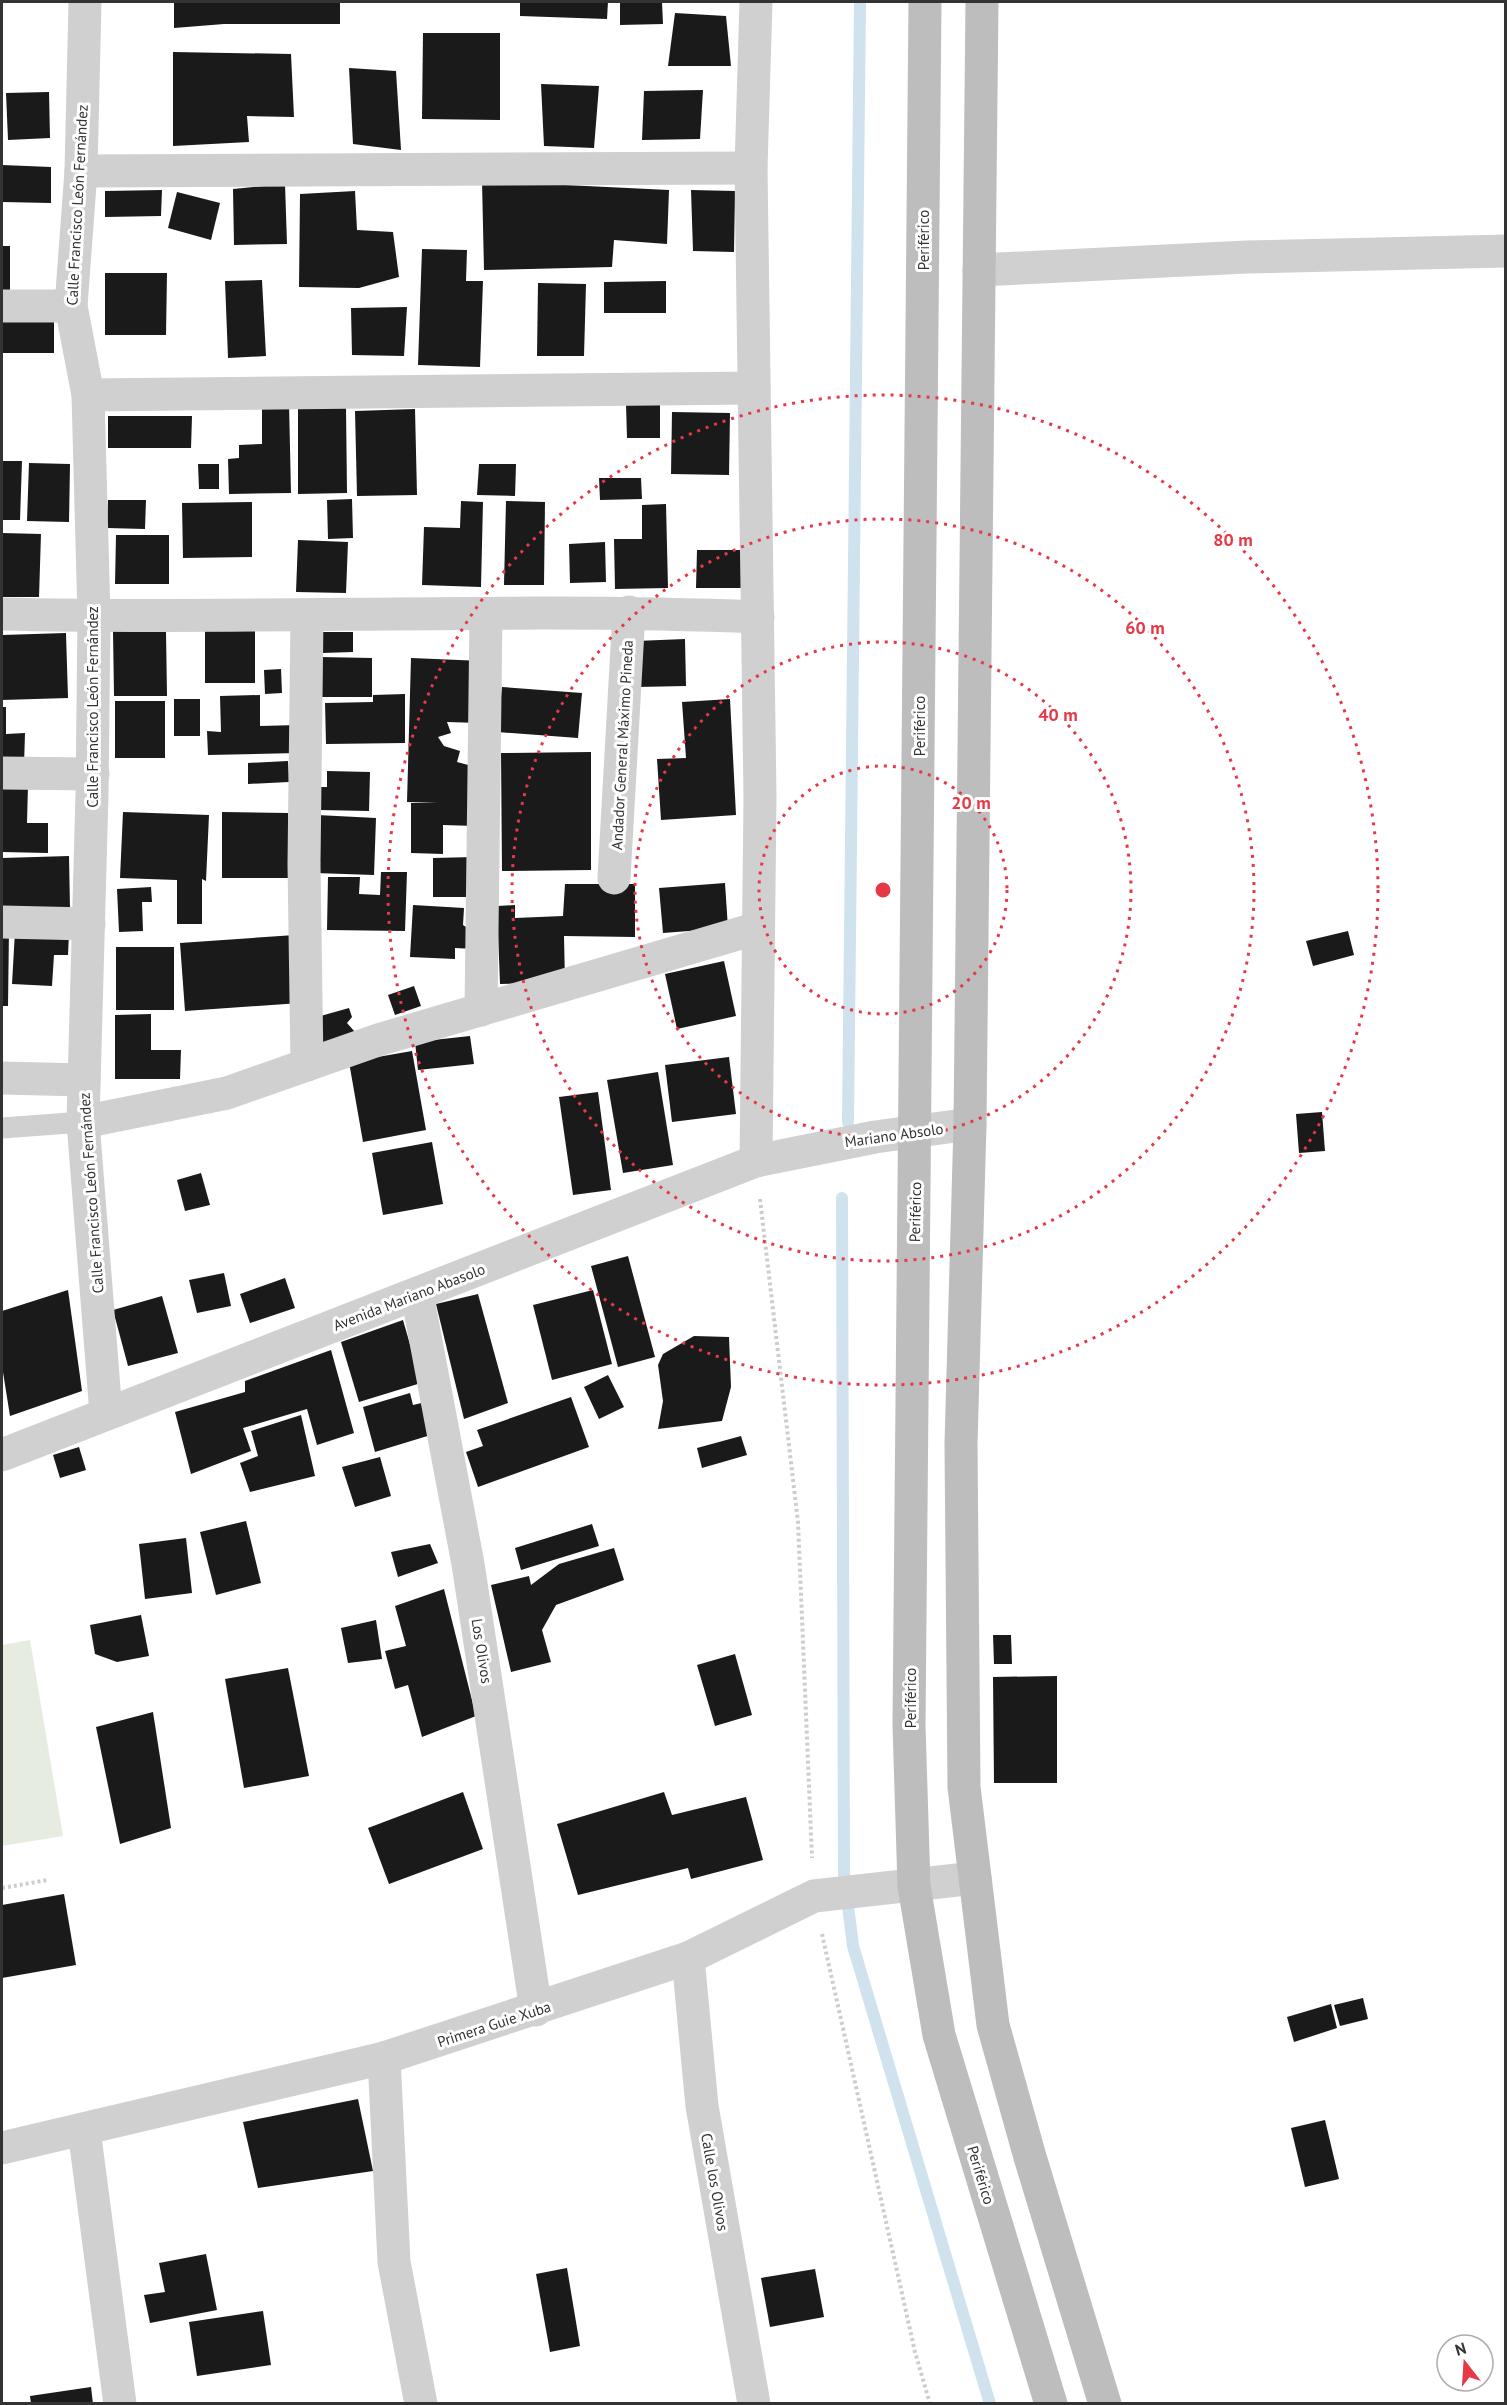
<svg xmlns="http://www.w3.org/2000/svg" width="1507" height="2405" viewBox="0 0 1507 2405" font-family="'PT Sans',sans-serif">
<rect width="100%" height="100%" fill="#fff"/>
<!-- green -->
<path fill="#e6ecdf" d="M30,1640L63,1836L2,1846V1645Z"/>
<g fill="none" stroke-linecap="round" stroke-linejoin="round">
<!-- stream -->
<g stroke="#cfe2ee" stroke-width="12">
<path d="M848,1122L860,2"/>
<path d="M842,1198L844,1874L853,1946L990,2404"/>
</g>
</g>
<!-- building -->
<g fill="#1a1a1a">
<path d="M174,2H340V24H224L174,28Z"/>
<path d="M520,2H608L607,19L520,16Z"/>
<path d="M620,2H662L663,24L620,25Z"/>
<path d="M675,13L726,16L731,66H668Z"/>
<path d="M423,33H500V120L422,119Z"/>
<path d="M173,52L291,54L294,117L247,116L249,142L173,146Z"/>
<path d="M349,68L396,71L401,150L353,144Z"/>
<path d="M541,84L599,86L594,148L544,146Z"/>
<path d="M703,90L700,139L642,140L644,91Z"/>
<path d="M49,92L50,138L8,140L6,93Z"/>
<path d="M2,165L51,167V203L2,202Z"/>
<path d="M482,181L669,190L667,244L614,240L612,267L484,270Z"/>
<path d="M285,184L287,244L234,245L233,189Z"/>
<path d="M162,190L161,216L105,217V191Z"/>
<path d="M691,190L735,191L734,252L693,251Z"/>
<path d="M355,191L357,230L393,232L399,277L359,288L299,287L300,194Z"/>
<path d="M177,192L220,203L211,240L168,228Z"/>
<rect x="2" y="246" width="8" height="45"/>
<path d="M422,249L467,250L466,281H483L480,367L418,365Z"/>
<path d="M105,273H167L166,335H105Z"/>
<path d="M262,280L266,356L228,358L225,281Z"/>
<path d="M666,281V313H604V282Z"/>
<path d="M538,283L586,284L584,356H537Z"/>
<path d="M407,307L404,356L352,355L351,308Z"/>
<rect x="2" y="319" width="52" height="34"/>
<path d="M289,403L291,493L229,494L228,459L239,458V445L262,444V404Z"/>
<path d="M626,404H660V438H627Z"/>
<path d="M298,407H346L347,493L298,494Z"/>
<path d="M415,409L417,495L357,496L355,411Z"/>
<path d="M672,412L730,413L729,475L671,474Z"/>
<path d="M108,416H192L191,448H108Z"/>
<path d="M2,461H22L20,520H2Z"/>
<path d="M29,463L70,464L69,522L27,521Z"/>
<path d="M198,464H219V489H199Z"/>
<path d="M479,464H516L515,496L477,495Z"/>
<path d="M599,478H641L642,499L600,500Z"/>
<path d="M352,499L353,538L328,539L327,500Z"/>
<path d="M108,500H146L145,529L107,528Z"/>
<path d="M461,501L483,502L481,587L422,585L424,527L460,528Z"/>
<path d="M506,501L545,502L544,585H504Z"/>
<path d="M252,502V557L183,558L182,503Z"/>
<path d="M666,504L668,588L615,589L614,539H642V505Z"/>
<path d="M2,533L41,534L39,597H2Z"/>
<path d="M116,535H169V584H115Z"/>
<path d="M298,540L348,542L346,593L296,592Z"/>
<path d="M605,542L606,582L570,583L569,544Z"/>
<path d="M697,550H749L748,588H696Z"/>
<rect x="205" y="629" width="50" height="54"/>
<path d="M113,631H166L167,696H114Z"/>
<path d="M322,632H353V652L322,653Z"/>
<path d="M66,633L68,698L2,700V635Z"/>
<path d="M685,639L686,686L637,687L636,641Z"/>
<path d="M320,657L372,658V697H320Z"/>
<path d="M411,658L483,661L480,723L447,722L451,733L438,737L444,746L460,751L457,762L472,766L475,826L443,825V854L411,853V803H438L407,802Z"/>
<path d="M281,669L282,693L265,694L264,670Z"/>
<path d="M502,687L582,693L578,738L497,732Z"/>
<path d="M405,694V743L326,744L325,703L373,702V695Z"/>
<path d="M260,695V726L298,725V753L208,755L207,731L221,732L220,696Z"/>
<rect x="174" y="699" width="26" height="37"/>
<path d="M730,699L736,815L661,820L657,759L686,758L682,702Z"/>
<rect x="115" y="701" width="50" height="57"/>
<path d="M2,707H6V734L25,733L24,766H2Z"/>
<path d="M591,752V870L502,871L501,753Z"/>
<path d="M288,761L289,782L248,784V763Z"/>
<path d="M327,771L370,772L369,811L319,810L320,787H327Z"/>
<path d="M2,785H28L27,823H48V853L2,852Z"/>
<path d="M123,812L209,815L206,881L202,879V924H177V880L120,878Z"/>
<path d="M222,812L288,813V878H222Z"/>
<path d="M317,815L376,818L374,875L315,873Z"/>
<path d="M69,856L70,909L2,911V858Z"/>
<path d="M475,857L476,897H433V858Z"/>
<path d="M381,872H407L405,931L327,930L328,877H360L359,894L380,895Z"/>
<path d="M725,883L728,928L663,933L659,888Z"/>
<path d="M565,884H635V937L564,936L565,982L500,984L497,906L515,905V918L563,916Z"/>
<path d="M151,887L152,902H142L143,931L119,932L117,889Z"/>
<path d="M413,905L464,908L463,925L475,933L474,949L455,948V959L410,957Z"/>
<path d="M2,929H9L8,1006H2Z"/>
<path d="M15,931L69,933L68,955H54L52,986L12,984Z"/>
<path d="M1348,931L1354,955L1313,966L1306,941Z"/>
<path d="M295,935L300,1003L185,1011L180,943Z"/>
<rect x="116" y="947" width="58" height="63"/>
<path d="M724,961L736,1016L677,1029L665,974Z"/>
<path d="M414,986L421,1006L395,1015L388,995Z"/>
<path d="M349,1008L352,1017L347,1023L355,1032L321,1046L317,1017Z"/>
<path d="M151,1014V1050H181L180,1079H115V1015Z"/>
<path d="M470,1036L474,1064L418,1070L415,1042Z"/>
<path d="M412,1051L426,1130L363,1142L349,1062Z"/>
<path d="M729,1057L736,1114L672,1122L665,1065Z"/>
<path d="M658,1072L673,1165L623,1173L607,1080Z"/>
<path d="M598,1092L611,1190L573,1195L559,1097Z"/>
<path d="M1322,1112L1325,1151L1299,1153L1296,1114Z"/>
<path d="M432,1142L443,1204L383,1215L372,1153Z"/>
<path d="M201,1173L210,1205L185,1211L177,1180Z"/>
<path d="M628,1256L655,1357L618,1367L591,1266Z"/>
<path d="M224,1273L231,1306L197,1313L189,1280Z"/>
<path d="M285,1278L295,1308L250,1323L240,1294Z"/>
<path d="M68,1290L82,1391L10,1416L2,1366V1311Z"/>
<path d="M593,1290L612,1364L552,1380L533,1305Z"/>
<path d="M478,1294L508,1403L464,1419L436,1304Z"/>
<path d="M162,1296L178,1353L128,1366L113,1310Z"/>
<path d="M403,1320L421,1383L359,1402L341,1342Z"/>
<path d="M694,1336L729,1337L731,1387L722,1421L658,1429L663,1401L658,1365L663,1354Z"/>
<path d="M331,1350L354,1433L317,1445L307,1409L243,1428L251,1451L191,1474L175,1412L245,1392V1381Z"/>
<path d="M608,1375L624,1407L599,1419L584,1387Z"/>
<path d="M410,1393L413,1405L426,1402L434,1434L375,1452L363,1407Z"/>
<path d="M571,1397L589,1447L478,1487L466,1452L483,1446L477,1430Z"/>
<path d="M301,1415L315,1476L250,1492L240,1463L258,1456L251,1431Z"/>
<path d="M741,1436L747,1455L702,1468L697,1448Z"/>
<path d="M79,1447L86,1470L60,1478L53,1455Z"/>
<path d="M380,1457L391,1496L355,1507L342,1467Z"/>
<path d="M246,1521L261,1583L216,1595L200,1532Z"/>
<path d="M592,1524L599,1546L521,1570L515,1548Z"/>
<path d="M186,1538L192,1593L145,1599L139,1544Z"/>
<path d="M430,1544L438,1563L398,1577L391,1552Z"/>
<path d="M614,1548L624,1580L556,1605L542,1630L551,1662L511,1672L491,1585L529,1576L531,1585L559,1564Z"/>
<path d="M444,1589L476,1716L422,1737L408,1685L395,1689L385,1651L406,1646L395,1606Z"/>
<path d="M141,1615L149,1656L117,1662L95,1654L90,1625Z"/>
<path d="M376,1620L382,1659L348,1663L341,1628Z"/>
<path d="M993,1635H1011L1012,1664H994Z"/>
<path d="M735,1654L752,1715L715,1726L697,1665Z"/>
<path d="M288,1668L309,1776L244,1788L225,1679Z"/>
<path d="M1057,1676V1783H994L993,1677Z"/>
<path d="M153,1712L171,1828L120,1844L96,1727Z"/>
<path d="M463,1792L483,1849L389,1884L368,1828Z"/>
<path d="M664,1792L672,1815L746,1797L763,1860L691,1879L688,1868L578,1895L557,1824Z"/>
<path d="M64,1894L76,1965L2,1978V1905Z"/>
<path d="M1363,1998L1368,2019L1340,2026L1334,2005Z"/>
<path d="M1331,2004L1337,2028L1294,2042L1287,2017Z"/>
<path d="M358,2099L373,2171L258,2188L243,2122Z"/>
<path d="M1325,2120L1339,2179L1305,2187L1291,2128Z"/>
<path d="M206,2254L217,2310L150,2323L144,2295L165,2292L159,2263Z"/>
<path d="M567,2268L580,2346L550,2352L536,2274Z"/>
<path d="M815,2269L824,2317L770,2327L761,2278Z"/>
<path d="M263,2311L271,2365L197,2376L189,2322Z"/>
<path d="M91,2387L93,2404H31L30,2396Z"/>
</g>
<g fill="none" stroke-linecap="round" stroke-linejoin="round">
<!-- path -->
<g stroke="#cdcdcd" stroke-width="4" stroke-dasharray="3 3" stroke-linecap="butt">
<path d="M760,1199L798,1522L812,1858"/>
<path d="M2,1888L48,1880"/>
<path d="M822,1934L915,2352L930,2404"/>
</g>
<!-- service -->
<path stroke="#d0d0d0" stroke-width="21" d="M2,1128L83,1122"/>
<!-- minor -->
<g stroke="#d0d0d0" stroke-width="33">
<path d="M85,2L81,171L71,306L88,395L94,617L92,794L83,1122L106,1414"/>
<path d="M81,171L751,168"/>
<path d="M979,270L1247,257L1506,251"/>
<path d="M2,306H71"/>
<path d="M88,395L754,388"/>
<path d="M2,614C254,620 506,607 758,617"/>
<path d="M307,616L304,864L307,1065"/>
<path d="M2,773L93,774"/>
<path d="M614,878L629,612"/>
<path d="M2,922L89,924"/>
<path d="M481,1010L486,615"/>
<path d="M2,1078L84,1080"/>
<path d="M83,1122L227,1093L378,1040L758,928"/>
<path d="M756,1161L760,797L751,168L756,2"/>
<path d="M417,1294L468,1564L536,2010"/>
<path d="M688,1958L702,2106L754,2404"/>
<path d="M384,2058L394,2262L421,2404"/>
<path d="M84,2130L120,2404"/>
<path d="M2,2148L384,2058L688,1958L814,1896L975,1878"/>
</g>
<!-- tertiary -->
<path stroke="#d0d0d0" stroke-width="33" d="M2,1455L756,1161L875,1137L970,1124"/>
<!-- secondary -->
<g stroke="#bdbdbd" stroke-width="33">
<path d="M925,2L909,1725L914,1886L939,2035L1051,2404"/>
<path d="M982,2L970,1124L961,1444L964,1787L993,2025L1030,2157L1105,2404"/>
</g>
</g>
<!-- distance rings -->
<g fill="none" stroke="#e63946" stroke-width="3" stroke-dasharray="3 6">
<circle cx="883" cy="890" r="124"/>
<circle cx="883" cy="890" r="248"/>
<circle cx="883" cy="890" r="371"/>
<circle cx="883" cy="890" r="495"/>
</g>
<g text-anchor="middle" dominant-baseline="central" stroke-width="6" stroke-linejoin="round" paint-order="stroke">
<!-- street labels -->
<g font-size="15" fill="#333" stroke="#fff">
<text transform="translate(77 205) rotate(-87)">Calle Francisco León Fernández</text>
<text transform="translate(923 240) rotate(-90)">Periférico</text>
<text transform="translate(92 707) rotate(-90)">Calle Francisco León Fernández</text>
<text transform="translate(919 726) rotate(-90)">Periférico</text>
<text transform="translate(622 745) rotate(-87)">Andador General Máximo Pineda</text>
<text transform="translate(894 1135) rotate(-8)">Mariano Absolo</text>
<text transform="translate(91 1193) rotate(-94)">Calle Francisco León Fernández</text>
<text transform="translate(915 1212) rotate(-89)">Periférico</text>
<text transform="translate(409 1297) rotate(-21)">Avenida Mariano Abasolo</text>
<text transform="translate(482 1651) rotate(81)">Los Olivos</text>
<text transform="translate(910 1698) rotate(-90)">Periférico</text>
<text transform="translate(494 2024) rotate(-18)">Primera Guie Xuba</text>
<text transform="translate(981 2175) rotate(73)">Periférico</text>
<text transform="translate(715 2182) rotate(80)">Calle los Olivos</text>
</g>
</g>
<circle cx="883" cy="890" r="9" fill="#e63946" stroke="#fff" stroke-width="3"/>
<g font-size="18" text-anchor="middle" font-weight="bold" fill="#e63946" stroke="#fff" stroke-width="6" stroke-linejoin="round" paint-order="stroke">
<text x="1233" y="546">80 m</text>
<text x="1145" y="634">60 m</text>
<text x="1058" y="721">40 m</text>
<text x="971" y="809">20 m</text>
</g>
<!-- border -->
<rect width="1507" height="2405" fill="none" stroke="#333333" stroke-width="6"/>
<!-- north arrow -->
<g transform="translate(1465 2363) rotate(343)"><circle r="28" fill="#ffffff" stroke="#adadad" stroke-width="1.5"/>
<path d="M0-4.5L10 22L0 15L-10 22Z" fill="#e63946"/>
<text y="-9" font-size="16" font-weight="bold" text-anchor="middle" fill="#333333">N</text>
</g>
</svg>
